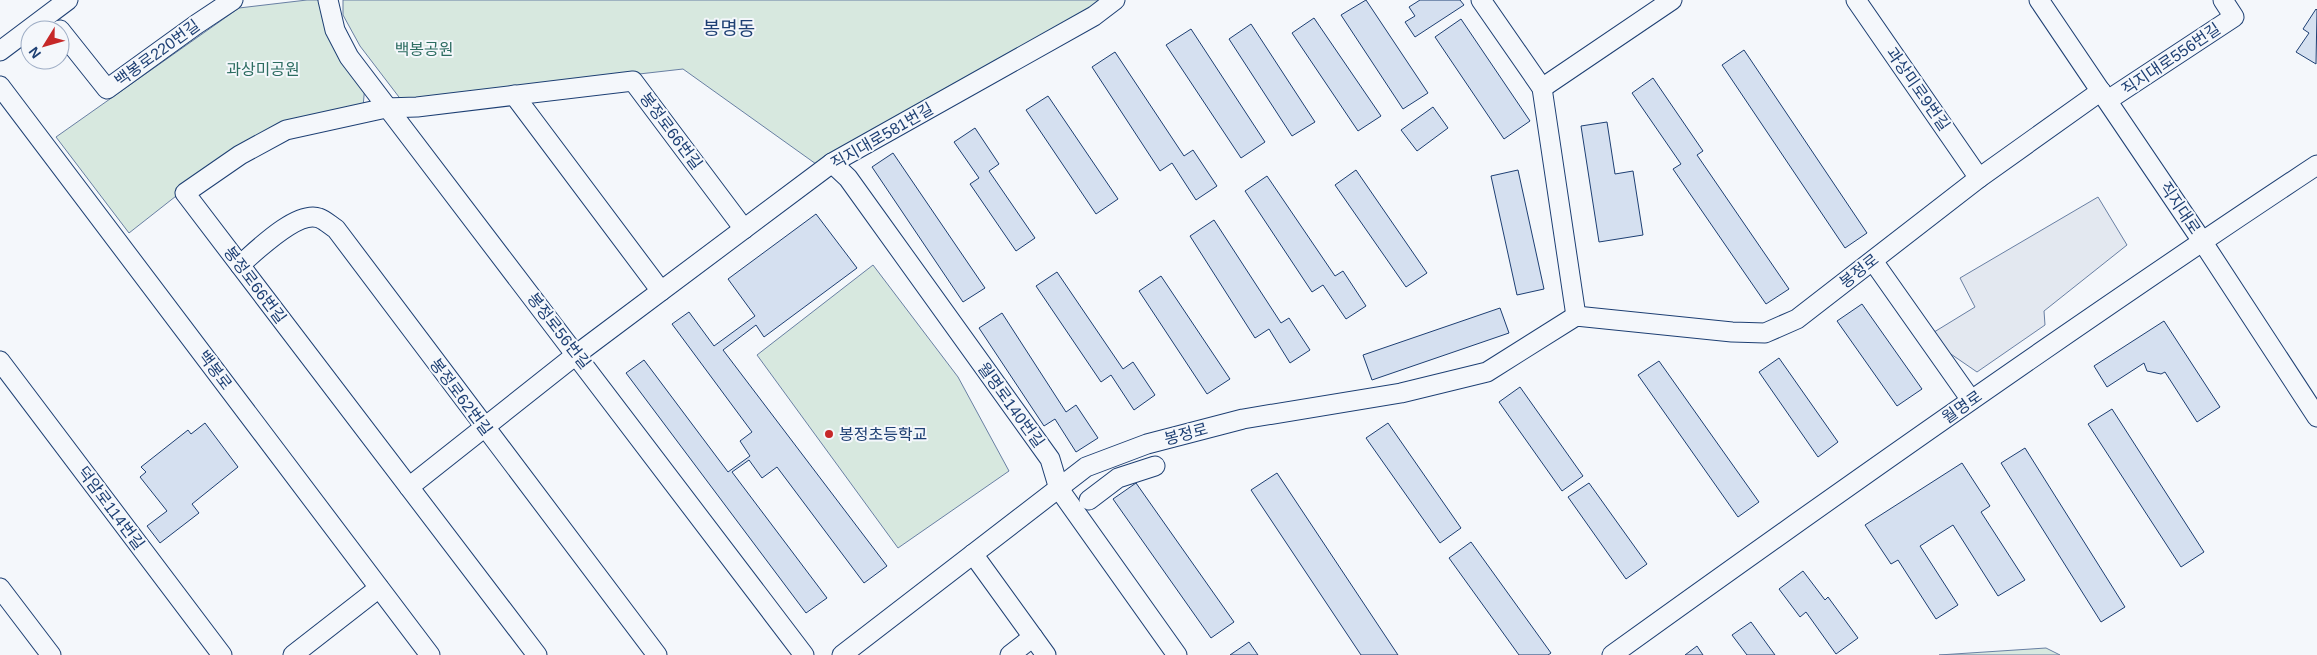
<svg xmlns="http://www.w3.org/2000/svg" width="2317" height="655" viewBox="0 0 2317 655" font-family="Arial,'Noto Sans KR',sans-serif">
<rect width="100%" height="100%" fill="#f4f7fb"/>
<!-- green -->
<g fill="#d7e8df" stroke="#687fa3">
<path d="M307,0H318L331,38L365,85L363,107L286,128L185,189L129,233L56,137L239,8Z"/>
<path d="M343,0H1104L816,164L683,69L402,101L360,46L343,15Z"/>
<path d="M873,265L958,377L1009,471L898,548L757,355Z"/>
<path d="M2046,648L2060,655H1939Z"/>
</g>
<!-- parking -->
<path fill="#e3e8f0" stroke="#687fa3" d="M2098,197L2127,245L2044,311L2045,325L1977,372L1926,337L1975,307L1960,278Z"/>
<!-- building -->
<g fill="#d5e0f0" stroke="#1d3f73">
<path d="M1366,0L1428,93L1403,109L1341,15Z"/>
<path d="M1420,0H1460L1464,5L1415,37L1405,22L1415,16L1409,7Z"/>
<path d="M2316,9L2317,10L2316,64L2296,52L2309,33L2303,29Z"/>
<path d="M1314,18L1381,116L1358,131L1292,33Z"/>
<path d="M1461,19L1530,121L1504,139L1435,37Z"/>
<path d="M1251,24L1315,122L1292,136L1229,39Z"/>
<path d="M1191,29L1265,142L1241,158L1166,45Z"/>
<path d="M1744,50L1867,233L1845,248L1722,65Z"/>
<path d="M1115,52L1184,156L1193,150L1217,186L1196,200L1172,163L1160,171L1092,67Z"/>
<path d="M1653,78L1703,151L1697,155L1789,289L1766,304L1673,169L1681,164L1632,93Z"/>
<path d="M1048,96L1118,199L1096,214L1026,110Z"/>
<path d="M1433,107L1448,128L1417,151L1401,130Z"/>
<path d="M1607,122L1615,174L1633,171L1643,235L1599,242L1581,126Z"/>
<path d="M975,128L999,164L989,171L1035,238L1016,251L970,184L979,178L954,142Z"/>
<path d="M893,153L985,288L963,302L872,167Z"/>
<path d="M1356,170L1427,273L1406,287L1335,185Z"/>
<path d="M1518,170L1544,289L1517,295L1491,176Z"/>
<path d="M1267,176L1335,276L1343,271L1366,306L1346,319L1323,285L1312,292L1245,191Z"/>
<path d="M816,214L857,268L764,337L756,325L723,350L887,566L864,583L777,467L762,478L749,460L732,472L827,598L806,613L626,373L644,360L728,472L750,456L740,441L752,432L672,324L689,312L714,346L755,316L728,279Z"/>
<path d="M1214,220L1281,323L1289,318L1310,350L1290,363L1269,329L1255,338L1190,236Z"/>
<path d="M1057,272L1123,369L1133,362L1155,395L1134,410L1111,375L1101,382L1036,286Z"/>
<path d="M1161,276L1230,379L1207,394L1139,291Z"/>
<path d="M1862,304L1922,389L1897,406L1837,321Z"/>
<path d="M1500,308L1509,333L1372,380L1363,355Z"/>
<path d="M1002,313L1066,412L1076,405L1098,438L1076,452L1055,419L1044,426L979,328Z"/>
<path d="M2164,321L2220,407L2197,422L2165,372L2161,374L2147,371L2144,363L2107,387L2094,366Z"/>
<path d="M1779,358L1838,442L1818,457L1759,372Z"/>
<path d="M1659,361L1759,502L1738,517L1638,375Z"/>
<path d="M1520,387L1583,476L1562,491L1499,402Z"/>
<path d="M2112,409L2204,552L2181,567L2088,424Z"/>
<path d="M205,423L238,467L192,504L199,513L160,543L147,526L167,511L140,477L146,472L141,467L188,430L191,434Z"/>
<path d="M1388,423L1461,528L1440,543L1366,438Z"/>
<path d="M2025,448L2125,607L2101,622L2001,463Z"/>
<path d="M1962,463L1990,506L1981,512L2025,580L1998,596L1953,525L1920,546L1958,605L1936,619L1898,560L1891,564L1865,525Z"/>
<path d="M1277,473L1398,655H1361L1251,490Z"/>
<path d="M1136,483L1234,622L1211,638L1113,499Z"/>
<path d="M1589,483L1647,564L1626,579L1568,497Z"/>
<path d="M1471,542L1551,653L1548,655H1519L1449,558Z"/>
<path d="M1803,571L1825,600L1828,597L1858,638L1836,654L1806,612L1800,617L1779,589Z"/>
<path d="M1751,622L1775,655H1747L1732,635Z"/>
<path d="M1249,642L1258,655H1230Z"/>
<path d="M1697,646L1703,655H1685Z"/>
</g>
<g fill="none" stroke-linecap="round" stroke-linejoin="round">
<defs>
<g id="minor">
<path d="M328,0L335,30L349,57L804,655"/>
<path d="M1481,0L1542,88L1576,316"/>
<path d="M1856,0L1979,178"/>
<path d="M2039,0L2202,241L2317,417"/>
<path d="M60,30L107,89L197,24L233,0"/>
<path d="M0,51L68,0"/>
<path d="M0,86L430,655"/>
<path d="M1542,88L1672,0"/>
<path d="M514,95L661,291"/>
<path d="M2108,100L2234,17L2223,0"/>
<path d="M832,163L848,178L1050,459L1059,489L1177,655"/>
<path d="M1873,261L1971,400"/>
<path d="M240,265C256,251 297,210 319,218C325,220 331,226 336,229L657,655"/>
<path d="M0,361L222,655"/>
<path d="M409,487L577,354L832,163L1094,16L1115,0"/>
<path d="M1089,500L1118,478L1155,466"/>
<path d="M973,554L1046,655"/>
<path d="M0,588L51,655"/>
<path d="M293,655L379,588"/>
<path d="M537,655L185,193L240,155L286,130L386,108L417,107L633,81L744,229"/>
<path d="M842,655L1086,467L1147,444L1243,419L1401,393L1487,372L1576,316L1732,332L1765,333L1797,319L1979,178L2101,91"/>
<path d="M1010,655L1033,637"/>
<path d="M1612,655C1844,488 2078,323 2317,165"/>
</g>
</defs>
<!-- minor casing -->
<use href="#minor" stroke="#1d3f73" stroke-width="21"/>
<!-- minor -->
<use href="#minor" stroke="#f4f7fb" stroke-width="19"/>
</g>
<!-- markers -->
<circle fill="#c62828" stroke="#f4f7fb" stroke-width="2" cx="829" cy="434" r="5"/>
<g text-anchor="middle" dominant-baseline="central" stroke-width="4" stroke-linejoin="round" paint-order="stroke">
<!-- park labels -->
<g font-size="16" fill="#2c6c60" stroke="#f4f7fb">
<text x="424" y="49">백봉공원</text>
<text x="263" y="69">과상미공원</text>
</g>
<!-- street labels -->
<g font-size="16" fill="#1d3f73" stroke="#f4f7fb">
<text transform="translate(157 53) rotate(-36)">백봉로220번길</text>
<text transform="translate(2171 59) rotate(-34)">직지대로556번길</text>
<text transform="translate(1918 89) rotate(55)">과상미로9번길</text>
<text transform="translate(671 131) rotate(53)">봉정로66번길</text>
<text transform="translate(882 136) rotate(-30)">직지대로581번길</text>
<text transform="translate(2180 208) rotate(56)">직지대로</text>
<text transform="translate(1859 271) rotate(-38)">봉정로</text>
<text transform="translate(255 285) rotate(53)">봉정로66번길</text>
<text transform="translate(559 331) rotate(52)">봉정로56번길</text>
<text transform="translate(215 370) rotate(53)">백봉로</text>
<text transform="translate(461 397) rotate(53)">봉정로62번길</text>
<text transform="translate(1011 405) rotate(54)">월명로140번길</text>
<text transform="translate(1962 407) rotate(-35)">월명로</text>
<text transform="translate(1186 434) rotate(-15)">봉정로</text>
<text transform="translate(111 508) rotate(53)">덕암로114번길</text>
</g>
<!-- poi labels -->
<g font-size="16" fill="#1d3f73" stroke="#f4f7fb" text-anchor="start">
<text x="839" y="434">봉정초등학교</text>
</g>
<!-- quarter labels -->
<g font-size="19" fill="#1d3f73" stroke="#f4f7fb">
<text x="729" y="28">봉명동</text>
</g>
</g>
<!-- north arrow -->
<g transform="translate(45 45) rotate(233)"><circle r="24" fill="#f4f7fb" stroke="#9eadc5"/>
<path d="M0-4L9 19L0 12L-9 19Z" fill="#c62828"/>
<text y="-8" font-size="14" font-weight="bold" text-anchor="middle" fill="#1d3f73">N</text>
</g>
</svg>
